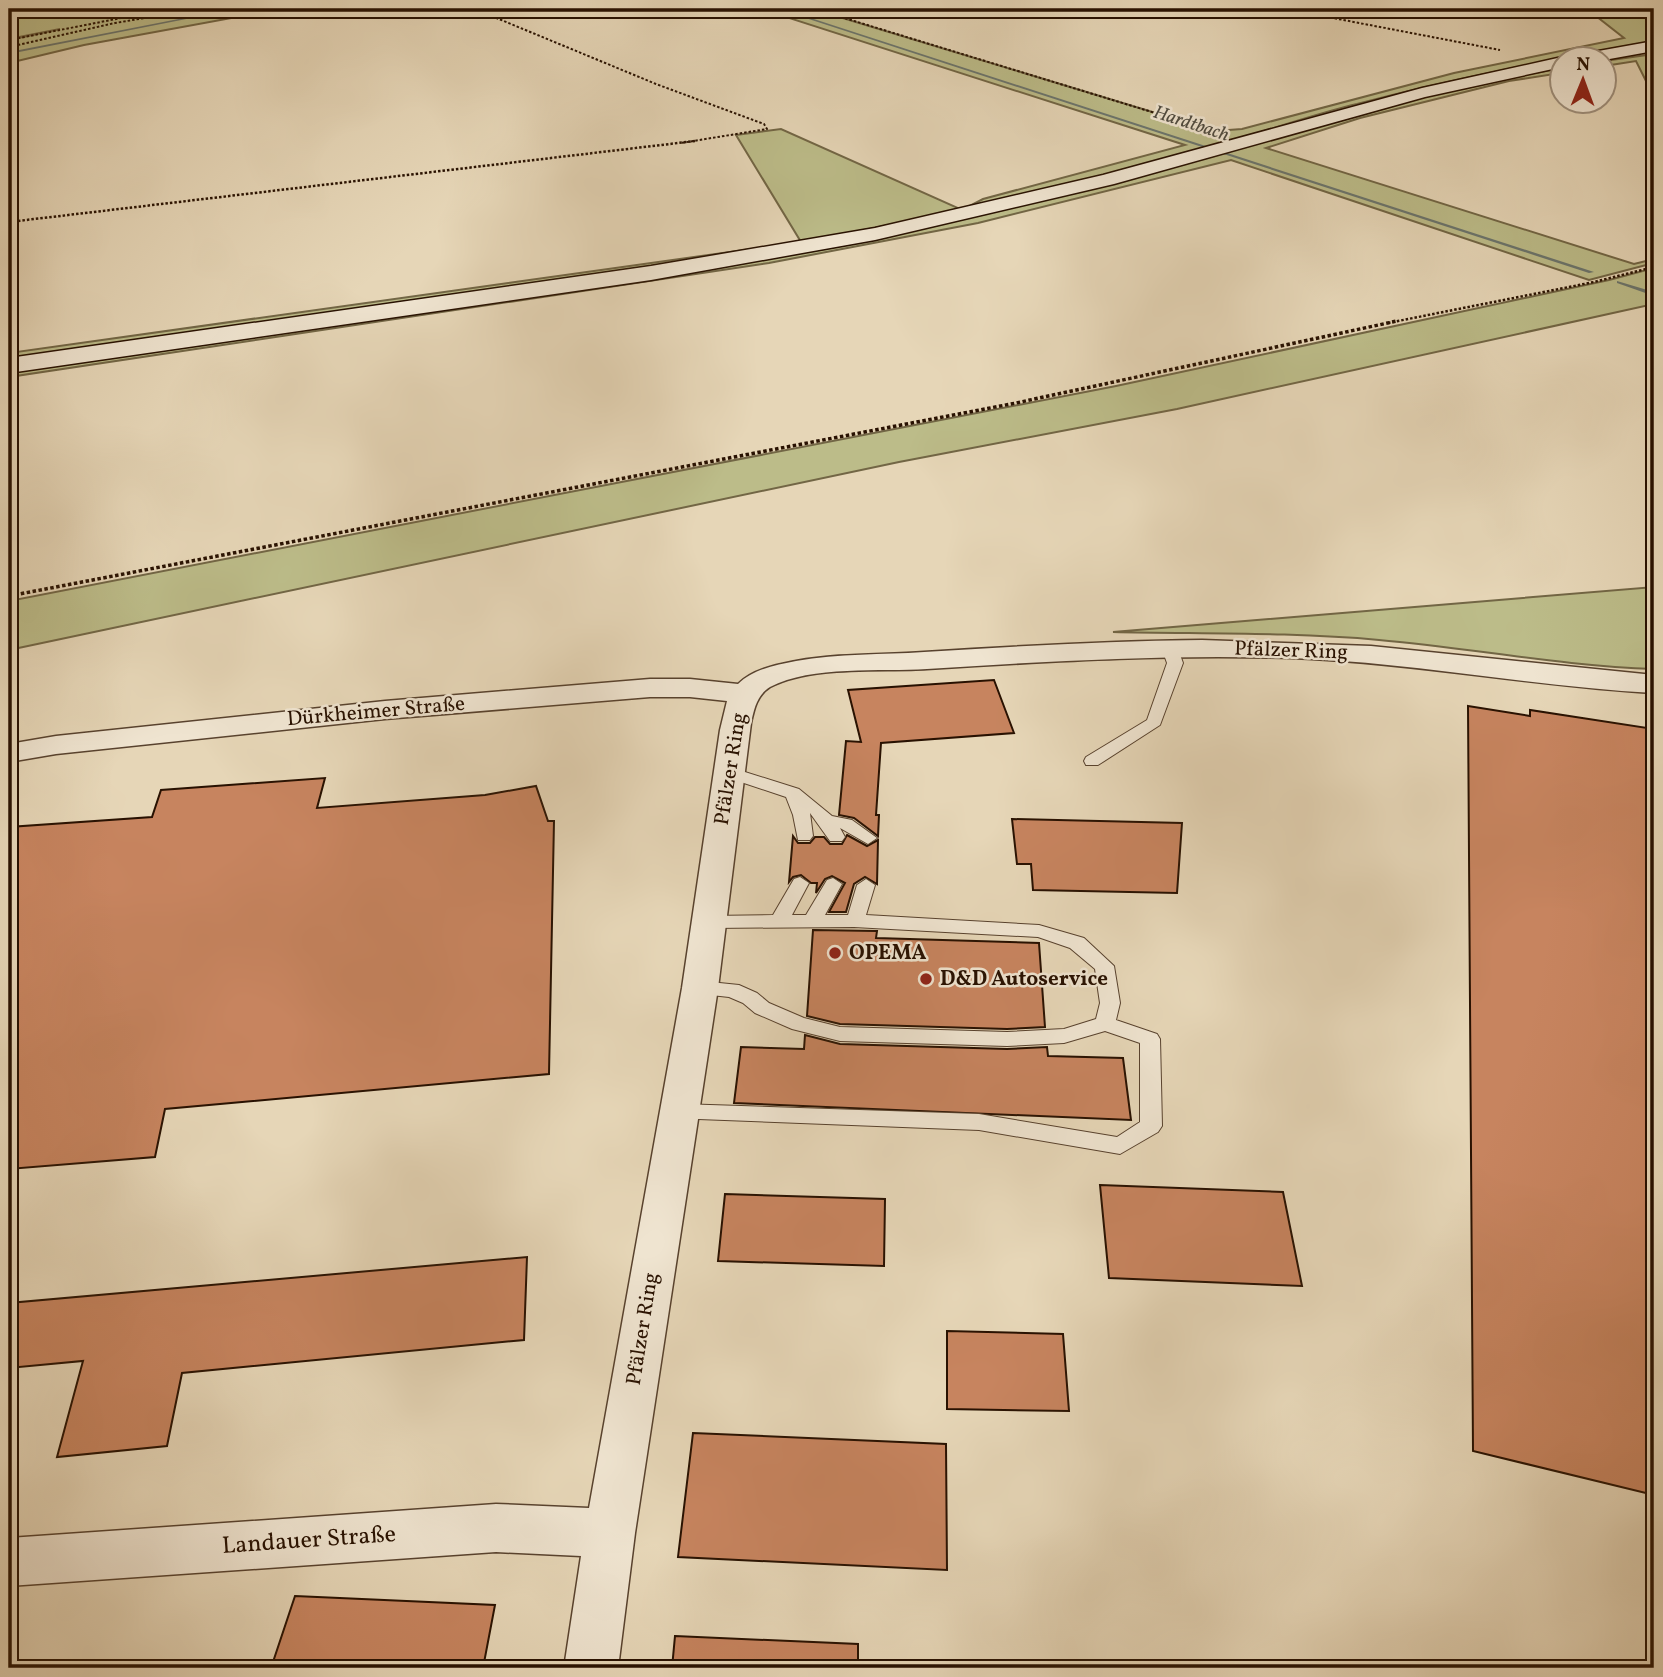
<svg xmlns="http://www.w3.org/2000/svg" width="1663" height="1677" viewBox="0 0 1663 1677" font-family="Vollkorn,serif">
<rect width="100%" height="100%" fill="#e6d6b7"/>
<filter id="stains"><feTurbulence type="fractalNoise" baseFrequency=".00286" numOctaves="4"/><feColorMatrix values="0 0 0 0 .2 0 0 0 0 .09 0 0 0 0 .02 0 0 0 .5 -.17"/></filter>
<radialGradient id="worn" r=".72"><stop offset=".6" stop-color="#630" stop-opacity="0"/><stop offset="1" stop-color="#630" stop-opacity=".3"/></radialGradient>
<!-- green -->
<g fill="#bcbc89" stroke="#726645" stroke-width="2">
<path d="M9,9H280L84,45L9,63V40L60,29L9,39Z"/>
<path d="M761,9H813L1215,131L1242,129L1454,73L1624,38L1587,9H1654V41C1555,59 1456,78 1357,104C1319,113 1282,126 1244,137C1152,164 1060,189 966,209C650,277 329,316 9,361V353L801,242L736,135L781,129L962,210L983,199L1185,145Z"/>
<path d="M1654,54V97L1636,61L1604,66V61Z"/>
<path d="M1561,68V73L1509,81L1360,118L1266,148L1634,264L1654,259V263L1589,280L1231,160L978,223L769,263L9,377V370L348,322L934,226L1102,186L1454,88Z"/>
<path d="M1654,268V304L1177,409L899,462L9,650V601L1116,386L1609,280Z"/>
<path d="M1654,587V669C1562,666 1471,648 1379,640C1291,632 1201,634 1113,632Z"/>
</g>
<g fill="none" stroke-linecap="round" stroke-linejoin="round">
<!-- stream -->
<g fill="#6b756d" fill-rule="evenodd">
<path d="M230,9H237L9,54V52Z"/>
<path d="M778,9H783L1594,272L1589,273Z"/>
<path d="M1617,281L1654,292V296L1617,283Z"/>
</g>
</g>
<!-- building -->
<g fill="#c7845f" stroke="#281101" stroke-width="2">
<path d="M994,680L1014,733L881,743L876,815H879L878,836L854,818L839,815L846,741L861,742L848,690Z"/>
<path d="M1468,706L1530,716V710L1654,729V1495L1473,1451Z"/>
<path d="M325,778L317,808L485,795L536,786L548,821H554L549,1074L165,1109L155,1157L9,1169V827L152,817L161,790Z"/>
<path d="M1012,819L1182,823L1177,893L1033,890L1031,864H1017Z"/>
<path d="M847,835L867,846L878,840L877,884L865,877L854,884L846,912H829L845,883L832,876L825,879L816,893L817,883H811L801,875L793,877L789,882L793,836L798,843H810L815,837H824L830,844H842Z"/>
<path d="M813,930L877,931L876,938L1039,943L1045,1027L1007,1029L840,1024L807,1016Z"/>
<path d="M805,1035L840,1044L1007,1049L1047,1047L1048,1056L1123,1058L1131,1120L734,1103L741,1047L804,1049Z"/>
<path d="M1100,1185L1283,1192L1302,1286L1109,1278Z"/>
<path d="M725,1194L885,1199L884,1266L718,1261Z"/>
<path d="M527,1257L524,1340L182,1373L167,1446L57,1457L83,1361L9,1368V1303Z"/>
<path d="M947,1331L1063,1334L1069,1411L947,1409Z"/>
<path d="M693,1433L946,1444L947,1570L678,1557Z"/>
<path d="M295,1596L495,1605L483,1668H271Z"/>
<path d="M675,1636L858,1644V1668H672Z"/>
</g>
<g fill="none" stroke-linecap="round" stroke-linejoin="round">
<defs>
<g id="service">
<path d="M1170,644L1178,649L1183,663L1160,725L1098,765H1086L1084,761L1086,757L1147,720L1167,663L1162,649Z"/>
<path d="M729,767L799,789L832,816L852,820L877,838L868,844L840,828L845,837L842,841H830L810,813L813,836L810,840H798L793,815L786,797L723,776L721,772Z"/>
<path d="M800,877L809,883L792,915H806L827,880L833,878L842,884L825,915H848L857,885L866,879L875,885L866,915L1039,925L1084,938L1114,966L1120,1003L1116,1020L1157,1034L1160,1039L1162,1126L1158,1132L1120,1154L979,1130L672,1118L668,1112L672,1106L679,1104L979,1114L1117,1137L1140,1122V1043L1105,1031L1064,1043L1007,1046L840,1041L792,1029L755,1013L743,1003L729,997L693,993L690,988L693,983L700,981L739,985L757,993L769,1003L804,1018L840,1027L1007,1032L1064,1029L1096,1019L1100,1003L1095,969L1070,948L1038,937L854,927L709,928L702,926L700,922L702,918L709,916L773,915L794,879Z"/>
</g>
<path id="minor" d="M1202,640L1371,646L1654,675V693C1540,687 1427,665 1312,659C1184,653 1055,661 927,669C881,672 812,665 770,687C757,695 754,709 751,723L718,988L635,1533L618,1668H564L581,1556L496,1552L9,1586V1538L496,1504L589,1508L682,988L720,730L727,701L690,697H650L385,719L56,754L9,762V744L56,736L385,701L650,679H690L738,684C753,669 776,665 796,661C839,653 882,655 924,652C1017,646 1109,641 1202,640Z"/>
<path id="secondary" d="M1654,41V51L1604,60H1562V67L1425,97L1114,184L875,240L651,280L9,373V358L651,266L875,228L1103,175L1422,88L1562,57L1568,59L1576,55Z"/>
</defs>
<!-- service casing -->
<use href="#service" stroke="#58422e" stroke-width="2"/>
<!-- minor casing -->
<use href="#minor" stroke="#58422e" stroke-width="3"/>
<!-- secondary casing -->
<use href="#secondary" stroke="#281101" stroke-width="3"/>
<!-- path-far2 -->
<g stroke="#281101" stroke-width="2" stroke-dasharray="2.5 2" stroke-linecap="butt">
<path d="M506,9L491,13L494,17L656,84L764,124L767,129L681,143"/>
<path d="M815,9L1201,127"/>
<path d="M1286,9L1500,50"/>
<path d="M9,40L167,9"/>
<path d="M9,47L115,23L198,9"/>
</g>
<!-- path-far1 -->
<g stroke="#281101" stroke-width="2.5" stroke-dasharray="2.5 2" stroke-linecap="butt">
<path d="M9,222L695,141"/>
<path d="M1388,323L1594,282L1654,267"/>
</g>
<!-- path -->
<path stroke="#281101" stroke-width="3.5" stroke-dasharray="3.5 2.5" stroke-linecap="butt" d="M9,596L1016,403L1397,321"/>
<!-- service -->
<use href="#service" fill="#efe4d0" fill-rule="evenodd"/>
<!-- minor -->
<use href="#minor" fill="#efe4d0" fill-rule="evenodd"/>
<!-- secondary -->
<use href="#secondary" fill="#efe4d0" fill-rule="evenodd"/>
</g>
<!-- markers -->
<g fill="#8f2418" stroke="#efe4d0" stroke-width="2.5">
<circle cx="835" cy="953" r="7"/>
<circle cx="926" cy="979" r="7"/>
</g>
<g text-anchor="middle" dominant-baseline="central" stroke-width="5" stroke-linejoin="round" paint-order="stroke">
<!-- far-water labels -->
<g font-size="19" font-style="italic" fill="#4f4b40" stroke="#efe4d0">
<text transform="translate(1191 124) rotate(18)">Hardtbach</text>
</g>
<!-- street labels -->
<g font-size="21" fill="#281101" stroke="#efe4d0">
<text transform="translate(1291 651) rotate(2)">Pfälzer Ring</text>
<text transform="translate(376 712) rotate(-5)">Dürkheimer Straße</text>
<text transform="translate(731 769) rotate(-81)">Pfälzer Ring</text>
<text transform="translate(643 1329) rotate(-81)">Pfälzer Ring</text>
</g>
<!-- poi labels -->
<g font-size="21" font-weight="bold" fill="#281101" stroke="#efe4d0" text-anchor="start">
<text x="849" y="953">OPEMA</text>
<text x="940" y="979">D&amp;D Autoservice</text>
</g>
<!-- near-street labels -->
<g font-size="24" fill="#281101" stroke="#efe4d0">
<text transform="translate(309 1541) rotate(-4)">Landauer Straße</text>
</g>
</g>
<!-- margin -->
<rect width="1663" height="1677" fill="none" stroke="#e6d6b7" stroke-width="35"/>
<rect x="10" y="10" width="1642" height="1656" fill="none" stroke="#281101" stroke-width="3.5"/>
<rect x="18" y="18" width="1628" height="1642" fill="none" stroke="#281101" stroke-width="2"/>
<!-- north arrow -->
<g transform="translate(1583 80) rotate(1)"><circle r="33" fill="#efe4d0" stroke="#9f907d" stroke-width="2"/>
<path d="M0-5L12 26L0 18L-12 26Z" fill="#8f2418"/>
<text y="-10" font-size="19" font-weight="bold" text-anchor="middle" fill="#281101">N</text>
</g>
<rect width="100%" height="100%" filter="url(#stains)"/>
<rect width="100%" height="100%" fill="url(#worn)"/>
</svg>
